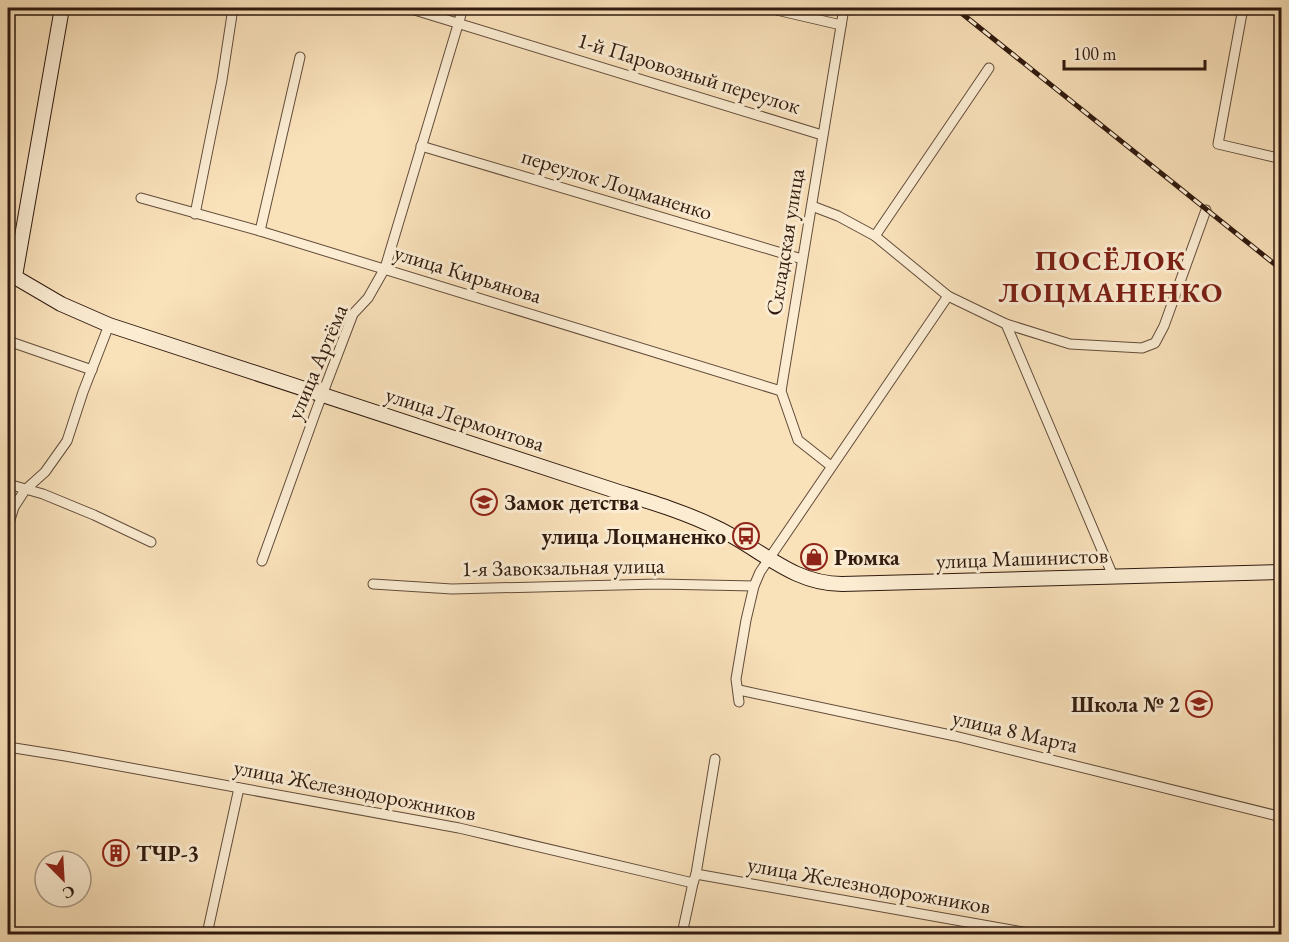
<svg xmlns="http://www.w3.org/2000/svg" width="1289" height="942" viewBox="0 0 1289 942" font-family="'EB Garamond',serif">
<rect width="100%" height="100%" fill="#f9e1ba"/>
<filter id="stains"><feTurbulence type="fractalNoise" baseFrequency=".00333" numOctaves="4"/><feColorMatrix values="0 0 0 0 .2 0 0 0 0 .09 0 0 0 0 .02 0 0 0 .5 -.17"/></filter>
<radialGradient id="worn" r=".72"><stop offset=".6" stop-color="#630" stop-opacity="0"/><stop offset="1" stop-color="#630" stop-opacity=".3"/></radialGradient>
<g fill="none" stroke-linecap="round" stroke-linejoin="round">
<defs>
<g id="minor">
<path d="M408,8L822,135"/>
<path d="M768,8L841,25"/>
<path d="M1243,8L1218,144L1282,159"/>
<path d="M421,146L802,259"/>
<path d="M141,198L260,231L781,391"/>
<path d="M812,206L838,216L875,236L948,296L1006,324L1070,344L1142,348L1155,343L1164,326L1206,210"/>
<path d="M195,214L222,80L233,8"/>
<path d="M260,231L300,57"/>
<path d="M875,236L989,68"/>
<path d="M1006,324L1113,576"/>
<path d="M8,341L92,370"/>
<path d="M831,466L798,440L781,391L844,8"/>
<path d="M8,484L43,494L94,515L151,542"/>
<path d="M8,526L14,507L25,490L45,472L67,441L83,392L109,325"/>
<path d="M262,561L316,411L353,314L368,298L385,268L463,8"/>
<path d="M373,584L452,589L658,584L754,586"/>
<path d="M739,690L955,736L1282,817"/>
<path d="M739,702L736,679L746,620L754,586L760,572L948,296"/>
<path d="M8,747L65,756L459,828L693,883"/>
<path d="M696,874L1034,934"/>
<path d="M207,934L239,788"/>
<path d="M682,934L693,883L696,874L715,759"/>
</g>
<g id="secondary">
<path d="M8,273L61,304L109,325L622,493C654,503 687,513 717,528C760,548 792,584 842,584L1282,572"/>
<path d="M15,276L62,8"/>
</g>
</defs>
<!-- minor casing -->
<use href="#minor" stroke="#624c3a" stroke-width="11"/>
<!-- secondary casing -->
<use href="#secondary" stroke="#301a0f" stroke-width="16"/>
<!-- minor -->
<use href="#minor" stroke="#fbecd2" stroke-width="9"/>
<!-- secondary -->
<use href="#secondary" stroke="#fbecd2" stroke-width="14"/>
<defs>
<path id="rail" d="M955,8L1282,270"/>
</defs>
<!-- rail casing -->
<use href="#rail" stroke="#301a0f" stroke-width="5"/>
<!-- rail -->
<use href="#rail" stroke="#fbecd2" stroke-width="3" stroke-dasharray="9" stroke-linecap="butt"/>
</g>
<!-- icons -->
<defs>
<symbol id="school-ring" viewBox="-11 -11 22 22"><circle r="9.5" fill="#fbecd2" stroke="#8f2418" stroke-width="1.5"/><path d="M0-5L7-2L0 1L-7-2ZM-4 1L0 2.5L4 1V4Q0 6-4 4Z" fill="#8f2418"/></symbol>
<symbol id="bus-ring" viewBox="-11 -11 22 22"><circle r="9.5" fill="#fbecd2" stroke="#8f2418" stroke-width="1.5"/><path d="M-5-6H5V4H4V6H2V4H-2V6H-4V4H-5ZM-3.5-4V0h7V-4ZM-3.5 1.2v1.5H-2V1.2ZM2 1.2v1.5H3.5V1.2Z" fill="#8f2418"/></symbol>
<symbol id="shop-ring" viewBox="-11 -11 22 22"><circle r="9.5" fill="#fbecd2" stroke="#8f2418" stroke-width="1.5"/><path d="M-5-2.5h2.3a2.7 3.5 0 0 1 5.4 0H5L5.5 6h-11ZM-1.5-2.5h3a1.5 2.3 0 0 0-3 0Z" fill="#8f2418"/></symbol>
<symbol id="building-ring" viewBox="-11 -11 22 22"><circle r="9.5" fill="#fbecd2" stroke="#8f2418" stroke-width="1.5"/><path d="M-4-6H4V6H1V3H-1V6H-4ZM-2.5-4.3h1.7v1.8h-1.7ZM.8-4.3h1.7v1.8H.8ZM-2.5-1h1.7V.8h-1.7ZM.8-1h1.7V.8H.8Z" fill="#8f2418"/></symbol>
</defs>
<g fill-rule="evenodd">
<use href="#school-ring" x="469" y="487" width="30" height="30"/>
<use href="#bus-ring" x="731" y="521" width="30" height="30"/>
<use href="#shop-ring" x="799" y="542" width="30" height="30"/>
<use href="#school-ring" x="1184" y="689" width="30" height="30"/>
<use href="#building-ring" x="101" y="838" width="30" height="30"/>
</g>
<g text-anchor="middle" dominant-baseline="central" stroke-width="6" stroke-linejoin="round" paint-order="stroke">
<!-- street labels -->
<g font-size="22" fill="#301a0f" stroke="#fbecd2">
<text transform="translate(689 73) rotate(17)">1-й Паровозный переулок</text>
<text transform="translate(617 184) rotate(17)">переулок Лоцманенко</text>
<text transform="translate(785 242) rotate(-81)">Складская улица</text>
<text transform="translate(468 274) rotate(17)">улица Кирьянова</text>
<text transform="translate(317 362) rotate(-67)">улица Артёма</text>
<text transform="translate(465 419) rotate(18)">улица Лермонтова</text>
<text transform="translate(1022 558) rotate(-2)">улица Машинистов</text>
<text transform="translate(563 567) rotate(-1)">1-я Завокзальная улица</text>
<text transform="translate(1015 731) rotate(13)">улица 8 Марта</text>
<text transform="translate(355 790) rotate(11)">улица Железнодорожников</text>
<text transform="translate(869 885) rotate(10)">улица Железнодорожников</text>
</g>
<!-- poi labels -->
<g font-size="22" font-weight="bold" fill="#301a0f" stroke="#fbecd2" text-anchor="start">
<text x="504" y="502">Замок детства</text>
<text x="726" y="536" text-anchor="end">улица Лоцманенко</text>
<text x="834" y="557">Рюмка</text>
<text x="1180" y="704" text-anchor="end">Школа № 2</text>
<text x="136" y="853">ТЧР-3</text>
</g>
<!-- district labels -->
<g font-size="28" font-weight="bold" letter-spacing="1.5" fill="#7a1f14" stroke="#fbecd2">
<text x="1111" y="260">ПОСЁЛОК<tspan x="1111" dy="32">ЛОЦМАНЕНКО</tspan></text>
</g>
</g>
<!-- margin -->
<rect width="1289" height="942" fill="none" stroke="#f9e1ba" stroke-width="30"/>
<rect x="9" y="9" width="1271" height="924" fill="none" stroke="#301a0f" stroke-width="3"/>
<rect x="15" y="15" width="1259" height="912" fill="none" stroke="#301a0f" stroke-width="1.5"/>
<!-- north arrow -->
<g transform="translate(63 879) rotate(156)"><circle r="28" fill="#fbecd2" stroke="#aa9884" stroke-width="1.5"/>
<path d="M0-4.5L10 22L0 15L-10 22Z" fill="#8f2418"/>
<text y="-9" font-size="16" font-weight="bold" text-anchor="middle" fill="#301a0f">С</text>
</g>
<!-- scale -->
<path d="M1064 60v9h141v-9" fill="none" stroke="#301a0f" stroke-width="3"/>
<text x="1073" y="60" font-size="18" fill="#301a0f" stroke="#fbecd2" stroke-width="4.5" paint-order="stroke">100 m</text>
<rect width="100%" height="100%" filter="url(#stains)"/>
<rect width="100%" height="100%" fill="url(#worn)"/>
</svg>
